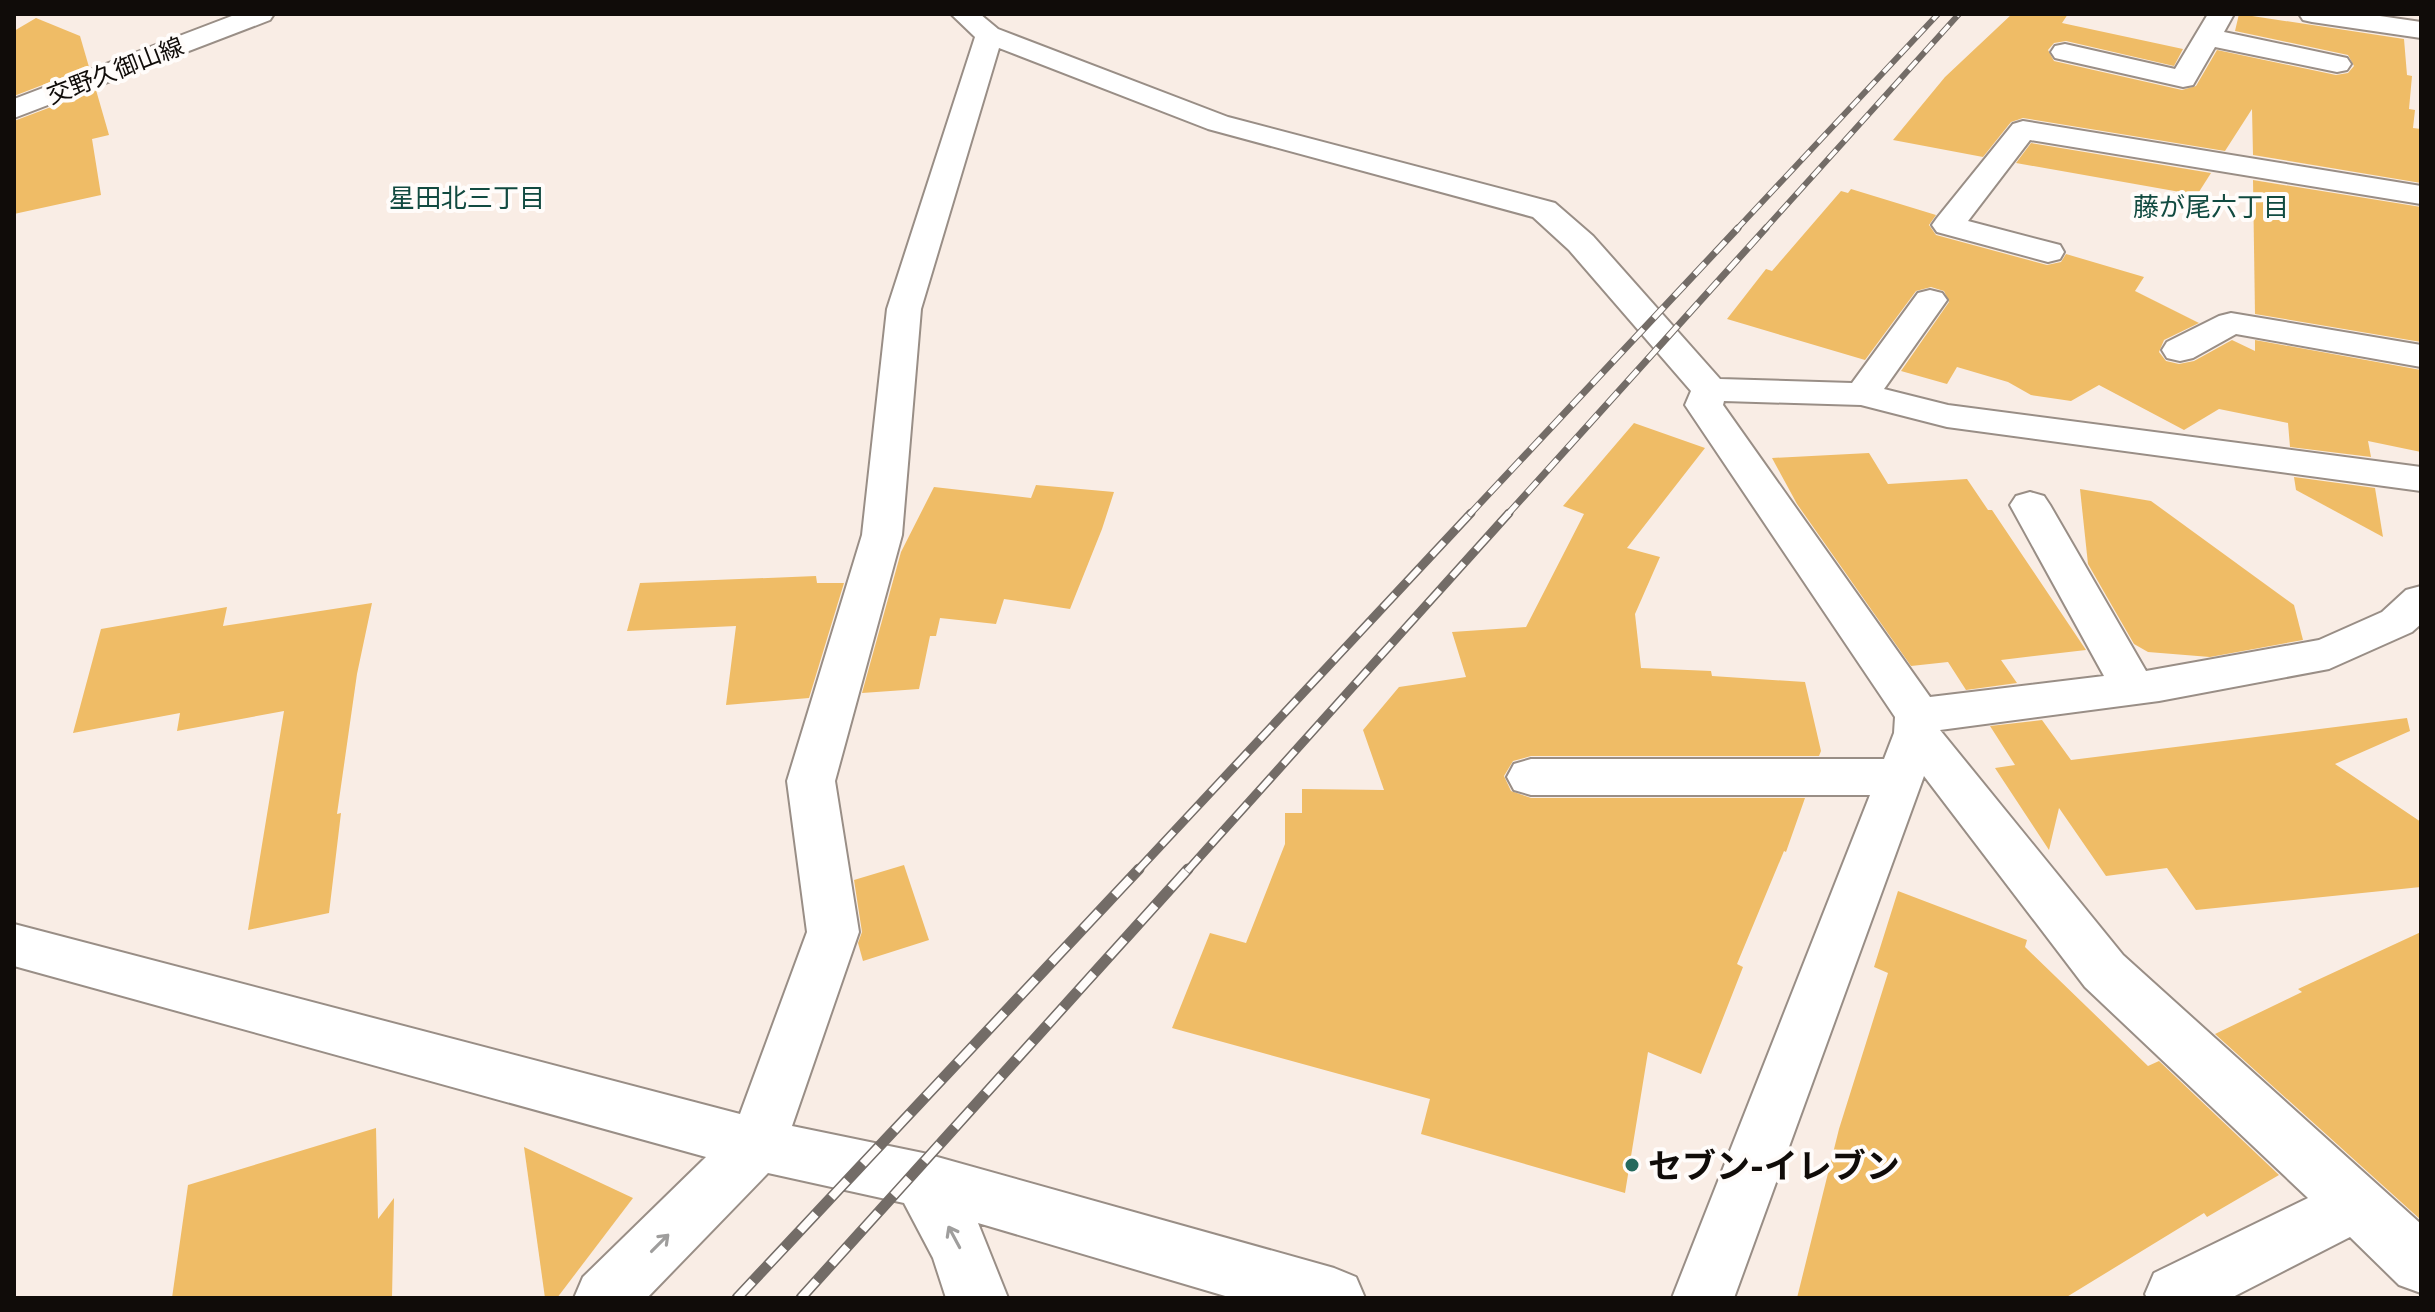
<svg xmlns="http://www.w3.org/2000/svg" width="2435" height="1312" viewBox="0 0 2435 1312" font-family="'Titillium Web','Noto Sans JP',sans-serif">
<rect width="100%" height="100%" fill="#f9ede5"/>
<!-- building -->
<g fill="#efbc66">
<path d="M2012,14H2068L2062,23L2183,49L2174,66L2066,41L2054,43L2048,50L2054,61L2182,90L2196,86L2217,50L2336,75L2348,73L2354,66L2348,55L2235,31L2239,14L2404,39L2407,75L2412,76L2409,109L2415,110L2413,128L2421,129V183L2253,155L2252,109L2225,151L2023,118L2011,122L1983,157L1893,140L1945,77Z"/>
<path d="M36,18L80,36L89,67L14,96V31Z"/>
<path d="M96,90L109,135L92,139L101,195L14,214V121Z"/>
<path d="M2031,143L2211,173L2197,195L2016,163Z"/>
<path d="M2253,180L2421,207V342L2255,314Z"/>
<path d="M1851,189L1936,215L1929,225L1936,235L2047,265L2061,262L2066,254L2144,277L2135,291L2199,323L2164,340L2159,352L2166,361L2179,364L2194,361L2232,340L2255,351V340L2421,370V452L2368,441L2371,457L2290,447L2288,423L2219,409L2184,430L2099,385L2071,401L2031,395L2008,382L1957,367L1947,384L1901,371L1949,302L1944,291L1931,287L1916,291L1865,360L1727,319L1766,269L1772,271L1841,191L1848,193Z"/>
<path d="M1634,423L1705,448L1627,548L1660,557L1635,614L1641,668L1711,671L1712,676L1805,682L1821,751L1819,756H1531L1513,761L1504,776L1511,791L1531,798H1805L1786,852L1784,851L1737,964L1743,967L1701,1074L1648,1052L1625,1193L1421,1134L1430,1099L1172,1028L1210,933L1246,943L1285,844V813H1302V789L1384,790L1363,730L1399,687L1466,677L1452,632L1526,627L1584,514L1563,506Z"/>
<path d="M1869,453L1888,484L1967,479L1988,510H1992L2086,650L2001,660L2017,683L1966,690L1948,662L1911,666L1797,504L1772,458Z"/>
<path d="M2294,477L2375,488L2383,537L2296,490Z"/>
<path d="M1036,485L1114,492L1102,529L1070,609L1004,599L996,624L940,618L936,636H930L919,689L862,693L901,552L934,487L1031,498Z"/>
<path d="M2080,489L2151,501L2294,605L2303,640L2210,657L2148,652L2134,644L2088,564Z"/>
<path d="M816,576L817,583H844L809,698L726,705L736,626L627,631L640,583Z"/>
<path d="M372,603L357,674L337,814L341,813L329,913L248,930L284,711L177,731L180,713L73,733L101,629L227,607L223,626Z"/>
<path d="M2407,718L2410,731L2335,764L2421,822V887L2196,910L2167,868L2106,876L2059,808L2049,850L1995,768L2015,765L1990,726L2042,720L2071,760Z"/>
<path d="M904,865L929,940L863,961L858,943L862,932L854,880Z"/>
<path d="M1898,891L2027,940L2025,947L2148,1066L2159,1061L2279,1175L2207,1217L2204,1213L2065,1298H1797L1839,1129L1888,973L1874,967Z"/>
<path d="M2421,932V1220L2215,1034L2302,992L2298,989Z"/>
<path d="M376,1128L378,1219L394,1198L392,1298H172L188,1185Z"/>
<path d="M524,1147L633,1198L557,1298H545Z"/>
</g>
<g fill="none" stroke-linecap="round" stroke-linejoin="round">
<defs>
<g id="minor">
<path d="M951,14H980L998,29L1228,117L1555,203L1593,236L1720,379L1852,383L1918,293L1930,290L1942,293L1947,300L1884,389L1948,405L2421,467V491L1947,427L1861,405L1724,401L1723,405L1930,697L2104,676L2010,505L2016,496L2030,492L2044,496L2050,505L2146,671L2319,640L2382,612L2406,590L2421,586V624L2412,632L2329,669L2159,701L1940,730L2123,955L2421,1224V1293L2399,1285L2350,1237L2231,1298H2147L2145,1294L2154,1273L2308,1198L2085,987L1924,776L1734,1298H1672L1870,795H1531L1514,790L1507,777L1514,764L1531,759H1884L1894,733L1895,717L1685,405L1691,391L1569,250L1533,217L1208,129L999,48L921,309L902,535L835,781L859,932L792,1126L923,1153L1334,1268L1356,1277L1365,1298H1232L978,1223L1008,1298H946L933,1258L904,1203L768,1173L647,1298H574L583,1277L706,1157L14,966V924L740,1114L807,932L787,781L862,535L887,309L975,37Z"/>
<path d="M2208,14H2234L2224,32L2347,58L2351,64L2347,70L2337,72L2215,47L2193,85L2183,87L2055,58L2051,52L2055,46L2065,44L2175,69Z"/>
<path d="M2299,14H2366L2421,22V38L2312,22L2303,20Z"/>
<path d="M2023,121L2421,186V204L2030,140L1968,221L2060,245L2064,252L2060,259L2048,262L1937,232L1932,225L1937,218L2013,124Z"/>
<path d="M2231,313L2421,345V367L2236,334L2193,358L2180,361L2167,358L2162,350L2167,342L2219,316Z"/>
</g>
<path id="major" d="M237,14H274L270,20L14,118V99Z"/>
</defs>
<!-- minor casing -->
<use href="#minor" stroke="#998e86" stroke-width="4"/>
<!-- major casing -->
<use href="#major" stroke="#998e86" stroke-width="4"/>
<!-- minor -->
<use href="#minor" fill="#fff" fill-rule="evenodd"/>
<!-- major -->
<use href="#major" fill="#fff" fill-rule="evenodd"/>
<defs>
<g id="rail-far3">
<path d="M1736,230L1938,14"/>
<path d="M1764,230L1959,14"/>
</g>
<g id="rail-far2">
<path d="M1469,515L1738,228"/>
<path d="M1507,515L1766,228"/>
</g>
<g id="rail-far1">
<path d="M1137,871L1471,513"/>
<path d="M1187,871L1509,513"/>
</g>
<g id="rail">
<path d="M737,1298L1139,869"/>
<path d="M801,1298L1188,869"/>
</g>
</defs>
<!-- rail-far3 casing -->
<use href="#rail-far3" stroke="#736c67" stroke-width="6"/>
<!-- rail-far2 casing -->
<use href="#rail-far2" stroke="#736c67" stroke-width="7"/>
<!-- rail-far1 casing -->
<use href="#rail-far1" stroke="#736c67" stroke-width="9"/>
<!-- rail casing -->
<use href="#rail" stroke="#736c67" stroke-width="11"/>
<!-- rail-far3 -->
<use href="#rail-far3" stroke="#fffcfa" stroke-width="4" stroke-dasharray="12" stroke-linecap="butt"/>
<!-- rail-far2 -->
<use href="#rail-far2" stroke="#fffcfa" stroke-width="5" stroke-dasharray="15" stroke-linecap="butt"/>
<!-- rail-far1 -->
<use href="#rail-far1" stroke="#fffcfa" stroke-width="6" stroke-dasharray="18" stroke-linecap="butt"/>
<!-- rail -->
<use href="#rail" stroke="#fffcfa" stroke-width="8" stroke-dasharray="23" stroke-linecap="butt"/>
</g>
<!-- one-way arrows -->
<defs><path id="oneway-shaft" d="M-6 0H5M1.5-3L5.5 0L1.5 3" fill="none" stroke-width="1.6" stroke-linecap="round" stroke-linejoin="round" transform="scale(2)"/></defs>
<g stroke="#9f9e9d">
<use href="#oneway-shaft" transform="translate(954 1237) rotate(-118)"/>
<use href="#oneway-shaft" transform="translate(660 1243) rotate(-45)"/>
</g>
<!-- markers -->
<circle fill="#266a5d" stroke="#fffcfa" stroke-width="3" cx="1632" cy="1165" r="8"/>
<g text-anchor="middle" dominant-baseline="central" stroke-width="8" stroke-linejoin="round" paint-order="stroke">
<!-- far-street labels -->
<g font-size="24" fill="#100c09" stroke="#fffcfa">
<text transform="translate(115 70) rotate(-21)">交野久御山線</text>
</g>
<!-- far-neighbourhood labels -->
<g font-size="26" fill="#114a40" stroke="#fffcfa">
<text x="467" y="197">星田北三丁目</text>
<text x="2211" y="206">藤が尾六丁目</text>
</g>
<!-- near-poi labels -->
<g font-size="34" font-weight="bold" fill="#100c09" stroke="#fffcfa" text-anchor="start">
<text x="1648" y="1165">セブン-イレブン</text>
</g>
</g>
<!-- border -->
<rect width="2435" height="1312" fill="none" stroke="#100c09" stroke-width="32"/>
</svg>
